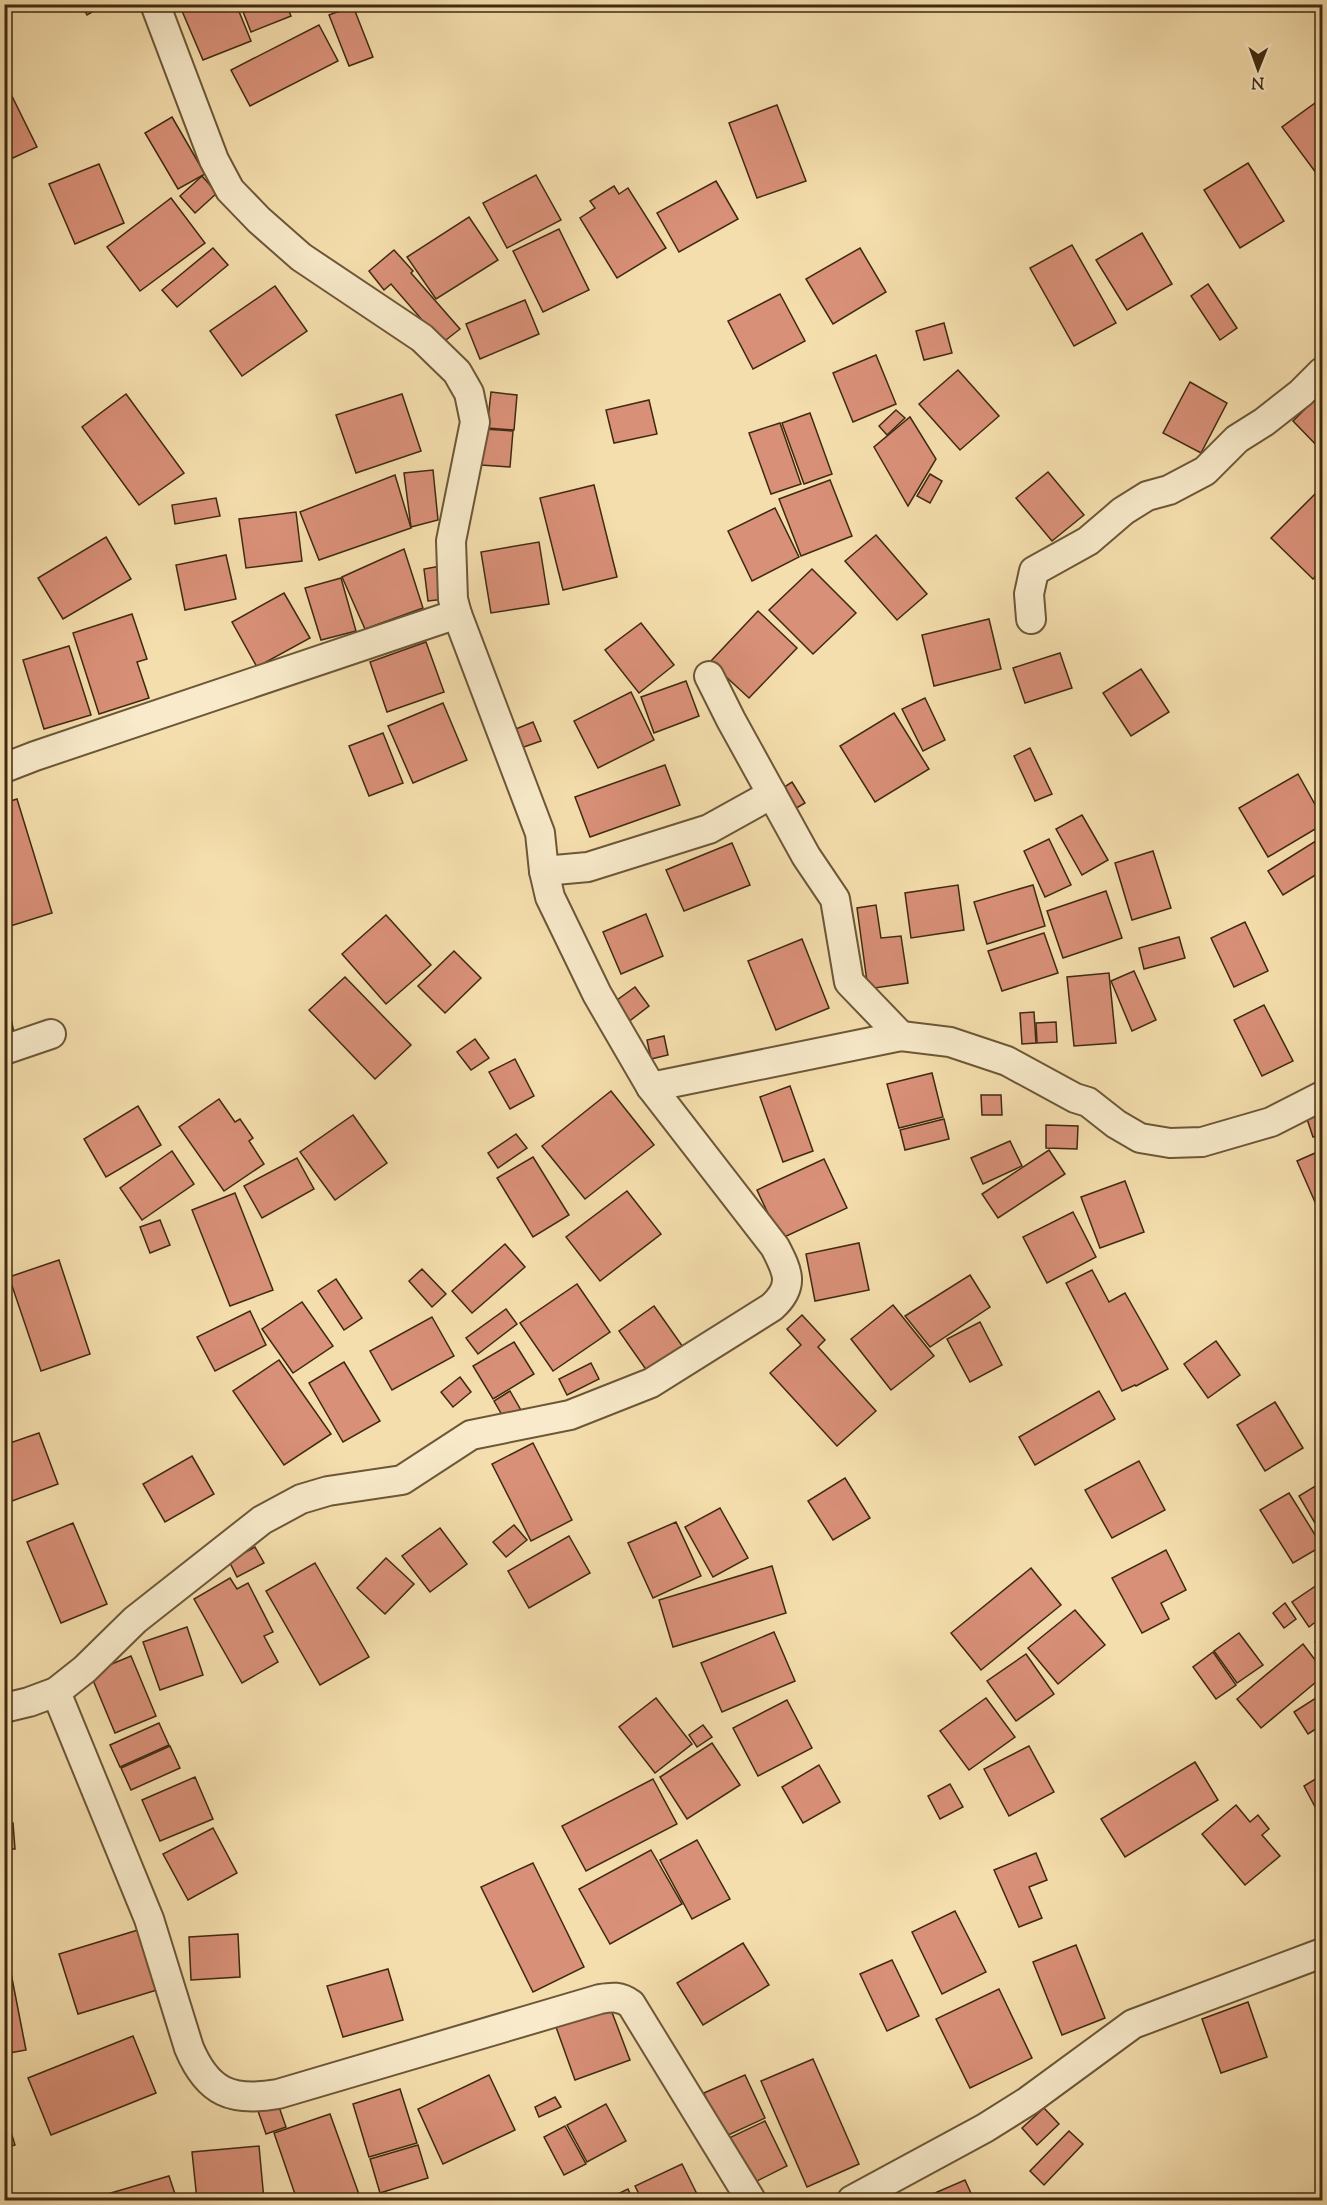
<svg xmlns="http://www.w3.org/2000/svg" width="1327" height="2205" viewBox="0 0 1327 2205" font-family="'Sorts Mill Goudy',serif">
<rect width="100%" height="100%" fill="#f5dead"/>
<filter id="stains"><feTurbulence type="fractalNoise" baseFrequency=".00333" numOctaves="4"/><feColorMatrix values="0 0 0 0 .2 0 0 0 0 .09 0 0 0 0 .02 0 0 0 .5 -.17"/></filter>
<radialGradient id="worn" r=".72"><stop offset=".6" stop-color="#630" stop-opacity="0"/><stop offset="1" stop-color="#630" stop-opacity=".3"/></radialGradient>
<!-- building -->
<g fill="#d99078" stroke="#3f2a11" stroke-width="1.5">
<path d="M81,4H106L87,15Z"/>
<path d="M200,4H236L251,41L203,60L182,11Z"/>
<path d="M240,4H286L291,16L251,32Z"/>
<path d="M353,6L373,57L349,66L329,15Z"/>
<path d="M319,25L338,61L250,106L231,70Z"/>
<path d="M4,80L37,147L4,162Z"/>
<path d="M1322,98V181L1282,127Z"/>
<path d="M777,105L806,181L757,198L729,123Z"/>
<path d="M172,117L205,174L178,189L145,133Z"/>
<path d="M1248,163L1284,221L1240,248L1204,190Z"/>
<path d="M99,164L124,223L75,244L49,184Z"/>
<path d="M536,175L561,220L507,248L483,203Z"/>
<path d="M202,176L217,193L195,213L180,196Z"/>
<path d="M716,181L738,219L679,252L657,213Z"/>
<path d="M614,186L619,194L628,188L666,248L617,278L580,218L595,208L590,201Z"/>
<path d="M171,198L205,243L140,291L107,247Z"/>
<path d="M469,217L498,260L436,299L407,257Z"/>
<path d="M559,229L589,290L543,312L513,251Z"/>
<path d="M1142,233L1172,284L1127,310L1096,260Z"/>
<path d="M1072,245L1116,323L1074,346L1030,268Z"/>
<path d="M213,248L228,265L177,307L162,290Z"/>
<path d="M860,248L886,292L833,324L806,279Z"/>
<path d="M394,250L413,271L411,273L460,329L442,343L391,284L384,290L369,271Z"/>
<path d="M1208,284L1237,328L1220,340L1191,296Z"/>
<path d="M275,286L307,331L242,376L210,331Z"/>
<path d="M780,294L805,341L753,369L728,321Z"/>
<path d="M525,300L539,334L480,359L466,324Z"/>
<path d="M944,323L952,353L924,360L916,331Z"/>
<path d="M876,355L896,404L853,422L833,373Z"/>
<path d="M958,370L999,416L960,450L919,404Z"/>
<path d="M1190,382L1227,403L1201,453L1163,433Z"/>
<path d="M491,392L517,395L514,430L487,428Z"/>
<path d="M126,394L184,473L139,505L82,427Z"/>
<path d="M402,394L421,451L356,473L336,415Z"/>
<path d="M1318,396L1322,401V451L1293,421Z"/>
<path d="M649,400L657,434L614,443L606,410Z"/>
<path d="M896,410L905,418L887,435L879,426Z"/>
<path d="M810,413L832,474L804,484L782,423Z"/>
<path d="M910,417L936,459L908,506L874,447Z"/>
<path d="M780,423L801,484L771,494L749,433Z"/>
<path d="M484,429L513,431L510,467L481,465Z"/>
<path d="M433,470L438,520L411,527L404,473Z"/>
<path d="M1048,472L1084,515L1052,541L1016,498Z"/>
<path d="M930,474L942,481L930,503L917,496Z"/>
<path d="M395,475L411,528L319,560L300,512Z"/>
<path d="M830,480L852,536L801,556L779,499Z"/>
<path d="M594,485L617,577L563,590L540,498Z"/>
<path d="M1317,492L1322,497V570L1313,579L1271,538Z"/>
<path d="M216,498L220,516L175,524L172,505Z"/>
<path d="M775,508L799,557L752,581L728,531Z"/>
<path d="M296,512L302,561L246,568L239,519Z"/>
<path d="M876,535L927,594L897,620L845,561Z"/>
<path d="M106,537L131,579L63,619L38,578Z"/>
<path d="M539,542L549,604L491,613L481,552Z"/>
<path d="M404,549L423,608L365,629L342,577Z"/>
<path d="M226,555L236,599L185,610L176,565Z"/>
<path d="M441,566L445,599L428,601L424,569Z"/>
<path d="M812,569L856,613L813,654L769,610Z"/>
<path d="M341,578L356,631L321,640L305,588Z"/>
<path d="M284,593L310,638L257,667L232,622Z"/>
<path d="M758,611L797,648L749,698L710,662Z"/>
<path d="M132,614L147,659L137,662L149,698L99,714L73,633Z"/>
<path d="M989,619L1001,669L934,686L922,635Z"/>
<path d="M641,623L674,665L639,693L605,650Z"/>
<path d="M426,642L444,692L387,712L370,662Z"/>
<path d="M69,646L91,715L44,729L23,660Z"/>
<path d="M1060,653L1072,688L1025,703L1013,668Z"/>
<path d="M1141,669L1169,712L1131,736L1103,693Z"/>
<path d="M686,681L699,716L654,733L641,697Z"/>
<path d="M631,692L654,740L598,768L574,721Z"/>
<path d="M925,698L945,740L923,751L902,709Z"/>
<path d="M443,703L467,760L413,783L388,726Z"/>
<path d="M4,707L8,737L4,738Z"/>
<path d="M894,713L929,769L875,802L840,746Z"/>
<path d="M533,722L541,741L518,749L511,731Z"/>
<path d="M383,733L403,783L369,796L349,746Z"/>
<path d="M1030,748L1052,794L1035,801L1014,756Z"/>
<path d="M665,765L680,805L590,837L575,797Z"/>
<path d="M1298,774L1322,817V825L1268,857L1239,808Z"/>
<path d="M792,782L805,803L788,813L775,793Z"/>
<path d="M17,799L52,913L4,928V803Z"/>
<path d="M1082,815L1108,860L1082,875L1056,829Z"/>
<path d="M1322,837V871L1283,895L1268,871Z"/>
<path d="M1049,839L1071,885L1045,897L1024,851Z"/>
<path d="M732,843L750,885L684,911L666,870Z"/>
<path d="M1153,851L1171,908L1132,920L1115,863Z"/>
<path d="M958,885L964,930L911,938L905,893Z"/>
<path d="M1033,885L1045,926L987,944L974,902Z"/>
<path d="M1106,891L1122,938L1063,958L1047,911Z"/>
<path d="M876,905L881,938L901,936L908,983L868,989L857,908Z"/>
<path d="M646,914L663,956L621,974L603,932Z"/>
<path d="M386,915L431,965L386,1004L342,954Z"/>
<path d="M1245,922L1268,971L1234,987L1211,938Z"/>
<path d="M1044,933L1058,973L1002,991L988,951Z"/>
<path d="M1179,937L1185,958L1144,969L1139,948Z"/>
<path d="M802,939L829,1008L776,1030L748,961Z"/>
<path d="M454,951L481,978L445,1013L418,986Z"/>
<path d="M1134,971L1156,1020L1132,1031L1111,981Z"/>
<path d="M1109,973L1116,1043L1074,1046L1067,977Z"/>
<path d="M345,977L411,1045L375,1079L309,1010Z"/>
<path d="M4,985L14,1033L4,1035Z"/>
<path d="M635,987L649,1006L627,1023L613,1003Z"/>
<path d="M1264,1005L1293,1061L1262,1076L1234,1020Z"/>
<path d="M1034,1012L1036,1043L1022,1044L1020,1013Z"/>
<path d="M1056,1022L1057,1042L1037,1043L1036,1023Z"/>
<path d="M664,1036L668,1055L651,1059L647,1040Z"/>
<path d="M475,1039L489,1058L471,1070L457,1052Z"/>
<path d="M515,1059L534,1096L510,1109L489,1072Z"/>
<path d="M932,1073L943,1117L899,1128L887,1084Z"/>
<path d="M790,1086L813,1151L783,1162L760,1097Z"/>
<path d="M611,1091L654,1145L585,1199L542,1146Z"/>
<path d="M981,1095H1001L1002,1115H982Z"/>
<path d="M219,1099L235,1122L240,1119L253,1138L249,1141L264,1164L224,1191L179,1127Z"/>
<path d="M138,1106L161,1145L106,1177L84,1139Z"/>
<path d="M1322,1111V1134L1313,1137L1306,1116Z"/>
<path d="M353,1115L387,1163L335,1200L300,1152Z"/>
<path d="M944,1119L949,1139L905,1150L900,1130Z"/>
<path d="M1046,1125L1078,1126L1077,1149L1046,1148Z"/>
<path d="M516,1134L527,1148L498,1168L488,1153Z"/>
<path d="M1010,1141L1022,1166L983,1184L971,1158Z"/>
<path d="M1049,1150L1065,1174L998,1218L982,1194Z"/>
<path d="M1322,1150V1218L1297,1161Z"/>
<path d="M172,1151L194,1184L142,1220L120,1188Z"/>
<path d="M533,1157L569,1215L533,1237L497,1178Z"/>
<path d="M297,1158L314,1189L262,1218L244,1186Z"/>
<path d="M824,1159L847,1208L780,1239L757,1190Z"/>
<path d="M1125,1181L1144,1232L1100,1248L1081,1197Z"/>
<path d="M627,1191L661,1234L600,1281L566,1237Z"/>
<path d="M235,1193L273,1290L230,1306L192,1210Z"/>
<path d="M1073,1212L1096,1257L1047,1283L1023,1237Z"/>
<path d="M160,1220L170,1245L150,1253L140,1227Z"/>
<path d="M859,1243L869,1290L815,1301L806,1254Z"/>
<path d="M505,1244L525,1267L472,1313L452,1291Z"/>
<path d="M59,1260L90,1354L41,1371L9,1277Z"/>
<path d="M422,1269L446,1294L432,1307L409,1281Z"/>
<path d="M1092,1270L1109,1302L1125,1293L1168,1369L1136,1386L1135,1385L1122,1391L1066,1283Z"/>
<path d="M970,1275L990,1307L930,1347L905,1316Z"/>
<path d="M336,1279L362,1318L344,1330L318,1291Z"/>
<path d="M577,1284L610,1332L553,1371L520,1323Z"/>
<path d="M302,1302L333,1346L293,1373L262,1329Z"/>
<path d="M893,1305L934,1356L891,1390L851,1339Z"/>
<path d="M654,1306L683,1347L647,1371L619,1331Z"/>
<path d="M506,1309L517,1324L478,1354L466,1338Z"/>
<path d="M250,1311L266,1345L215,1371L197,1337Z"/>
<path d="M802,1315L825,1340L818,1347L876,1411L837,1446L770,1373L801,1345L787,1329Z"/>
<path d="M432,1317L454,1356L392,1390L370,1351Z"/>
<path d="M980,1322L1002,1365L970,1382L947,1339Z"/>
<path d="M4,1329L11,1367L4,1368Z"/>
<path d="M1216,1341L1240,1375L1208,1398L1184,1364Z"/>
<path d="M514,1342L534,1374L493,1399L473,1366Z"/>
<path d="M279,1360L331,1434L284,1465L233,1391Z"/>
<path d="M344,1362L380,1421L343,1442L309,1383Z"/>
<path d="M591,1363L599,1379L567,1395L559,1379Z"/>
<path d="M460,1377L471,1392L453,1407L441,1392Z"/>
<path d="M510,1391L522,1412L506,1422L494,1401Z"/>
<path d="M1099,1391L1115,1419L1035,1465L1019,1437Z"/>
<path d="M1275,1402L1303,1448L1265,1471L1237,1425Z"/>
<path d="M39,1433L58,1484L4,1504V1445Z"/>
<path d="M533,1443L572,1520L531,1541L492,1464Z"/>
<path d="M192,1456L214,1494L165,1522L143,1484Z"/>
<path d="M1139,1461L1165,1510L1112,1538L1085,1490Z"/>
<path d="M845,1478L870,1518L833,1540L808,1501Z"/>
<path d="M1322,1482V1535L1299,1496Z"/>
<path d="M1289,1493L1322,1546L1293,1563L1260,1510Z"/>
<path d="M720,1508L748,1558L713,1577L685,1527Z"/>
<path d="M676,1522L701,1576L653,1598L628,1543Z"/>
<path d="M73,1523L107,1604L61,1623L27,1542Z"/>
<path d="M514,1525L527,1540L506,1557L493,1542Z"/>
<path d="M440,1528L467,1564L430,1592L402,1556Z"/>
<path d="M569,1536L590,1573L529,1608L508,1571Z"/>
<path d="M255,1547L264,1563L237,1577L229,1561Z"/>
<path d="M1166,1550L1186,1590L1161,1603L1169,1619L1142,1633L1112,1578Z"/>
<path d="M386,1558L414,1584L385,1614L357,1588Z"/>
<path d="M315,1563L369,1657L320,1685L266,1591Z"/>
<path d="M772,1566L786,1613L673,1647L659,1600Z"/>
<path d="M1031,1568L1061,1605L981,1670L951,1633Z"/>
<path d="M230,1578L237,1589L248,1583L273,1632L264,1636L278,1662L242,1683L194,1599Z"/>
<path d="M1317,1585L1322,1594V1617L1309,1627L1292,1602Z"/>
<path d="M1285,1603L1296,1619L1284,1628L1273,1613Z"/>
<path d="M1075,1610L1105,1645L1058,1684L1028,1648Z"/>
<path d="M187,1627L203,1675L160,1690L143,1642Z"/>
<path d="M774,1632L795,1681L722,1712L701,1663Z"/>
<path d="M1239,1633L1263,1665L1237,1683L1214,1651Z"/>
<path d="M1322,1636V1650L1315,1642Z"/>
<path d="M1303,1644L1322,1669V1677L1261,1728L1237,1699Z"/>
<path d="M1213,1652L1236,1685L1216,1699L1193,1667Z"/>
<path d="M1026,1654L1054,1694L1016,1721L987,1681Z"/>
<path d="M131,1656L156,1716L115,1733L90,1673Z"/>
<path d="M1322,1694V1725L1308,1734L1294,1712Z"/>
<path d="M656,1698L692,1744L655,1773L619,1727Z"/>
<path d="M986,1698L1015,1737L969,1770L940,1731Z"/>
<path d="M787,1700L812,1748L758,1776L733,1728Z"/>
<path d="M159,1723L169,1745L120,1767L110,1745Z"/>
<path d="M703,1725L712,1737L697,1747L689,1735Z"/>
<path d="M712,1743L740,1785L687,1819L660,1777Z"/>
<path d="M170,1746L180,1768L131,1790L121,1768Z"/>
<path d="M1029,1746L1054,1792L1009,1816L984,1769Z"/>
<path d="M1195,1762L1218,1800L1125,1857L1101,1819Z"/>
<path d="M819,1765L840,1802L803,1823L782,1787Z"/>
<path d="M1322,1775V1820L1304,1786Z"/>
<path d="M195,1777L213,1819L160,1841L142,1800Z"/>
<path d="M653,1779L677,1824L586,1871L562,1826Z"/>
<path d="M950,1784L963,1807L940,1819L928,1796Z"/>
<path d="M1236,1805L1250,1822L1258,1815L1269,1829L1262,1835L1280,1856L1245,1885L1202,1834Z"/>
<path d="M4,1823H13L15,1849H4Z"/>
<path d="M213,1828L237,1873L188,1900L163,1854Z"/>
<path d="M697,1840L730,1899L692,1919L660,1860Z"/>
<path d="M651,1850L682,1904L610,1944L579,1889Z"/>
<path d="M1036,1853L1047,1880L1029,1887L1042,1918L1019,1927L994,1870Z"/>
<path d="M533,1863L584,1967L533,1992L481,1887Z"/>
<path d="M955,1911L986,1972L942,1994L912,1932Z"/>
<path d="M138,1930L157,1990L78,2014L59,1954Z"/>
<path d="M238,1934L240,1977L191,1980L189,1937Z"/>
<path d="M743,1943L769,1985L703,2025L677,1983Z"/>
<path d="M1076,1945L1105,2018L1062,2035L1033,1962Z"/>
<path d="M892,1960L919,2016L887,2031L860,1974Z"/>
<path d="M10,1968L26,2050L4,2054V1969Z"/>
<path d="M388,1969L403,2020L343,2037L327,1986Z"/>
<path d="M999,1989L1032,2058L970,2088L936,2019Z"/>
<path d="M1248,2002L1267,2057L1221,2073L1202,2019Z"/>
<path d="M610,2007L630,2060L575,2080L556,2027Z"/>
<path d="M133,2036L156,2093L51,2135L28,2078Z"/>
<path d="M813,2059L859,2164L807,2187L761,2081Z"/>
<path d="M489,2075L515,2130L443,2164L418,2109Z"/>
<path d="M745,2075L765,2118L724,2137L704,2093Z"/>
<path d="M400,2089L417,2143L369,2157L353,2104Z"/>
<path d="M555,2097L561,2107L539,2117L535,2107Z"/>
<path d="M278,2104L286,2127L266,2134L258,2111Z"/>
<path d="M606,2104L626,2141L587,2162L567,2125Z"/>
<path d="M1044,2108L1059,2124L1037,2145L1022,2128Z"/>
<path d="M4,2110L15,2145L4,2148Z"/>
<path d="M330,2114L361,2200H297L274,2133Z"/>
<path d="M765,2121L787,2166L751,2184L729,2138Z"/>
<path d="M565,2126L586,2164L564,2175L544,2137Z"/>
<path d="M1069,2131L1083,2144L1044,2185L1030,2171Z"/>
<path d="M418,2145L428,2178L380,2193L370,2159Z"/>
<path d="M259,2146L264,2200H197L192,2152Z"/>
<path d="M682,2164L700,2200H642L635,2186Z"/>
<path d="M169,2176L177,2200H87Z"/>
<path d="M965,2180L974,2200H922L921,2199Z"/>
<path d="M628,2189L633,2200H605Z"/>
</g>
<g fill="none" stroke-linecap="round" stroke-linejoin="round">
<defs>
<g id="minor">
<path d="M1031,619L1029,594L1034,571L1088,541L1123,511L1147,496L1169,490L1205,471L1237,439L1264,422L1301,393L1322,372"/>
<path d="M709,676L731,720L806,856L835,899L849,982L901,1036"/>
<path d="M4,768L35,756L457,614"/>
<path d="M544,871L588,867L709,829L772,794"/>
<path d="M4,1050L51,1034"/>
<path d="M651,1087L901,1036L950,1042L1007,1061L1075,1098L1088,1102L1116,1124L1140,1138L1170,1143L1202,1142L1271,1122L1322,1096"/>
<path d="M56,1692L149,1919L189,2048C208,2093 232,2102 278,2094L600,1999C612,1997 620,1996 631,2004L751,2200"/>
<path d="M4,1708L29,1702L56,1692L85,1669L135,1620L262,1520L301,1499L328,1491L402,1480L471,1435L570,1415L651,1383L772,1307C795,1286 788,1272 775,1247L651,1087L597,994L550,897L544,871L540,833L457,614L453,599L451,541L475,422L469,393L457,372L422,338L301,257L259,220L230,190L214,160L155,4"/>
<path d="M852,2200L985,2128L1028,2101L1133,2024L1322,1953"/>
</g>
</defs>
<!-- minor casing -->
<use href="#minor" stroke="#6c5738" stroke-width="32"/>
<!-- minor -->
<use href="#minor" stroke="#f8eaca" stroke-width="28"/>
</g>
<!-- margin -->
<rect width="1327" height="2205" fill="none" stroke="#f5dead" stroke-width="24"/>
<rect x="6" y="6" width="1315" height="2193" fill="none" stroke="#3f2a11" stroke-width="3"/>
<rect x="12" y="12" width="1303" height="2181" fill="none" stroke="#3f2a11" stroke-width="1.5"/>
<!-- north arrow -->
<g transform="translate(1258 69) rotate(181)" stroke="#f8eaca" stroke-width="4.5" paint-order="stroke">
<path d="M0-4.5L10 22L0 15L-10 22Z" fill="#3f2a11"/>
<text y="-9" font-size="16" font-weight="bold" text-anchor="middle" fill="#3f2a11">N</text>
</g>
<rect width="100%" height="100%" filter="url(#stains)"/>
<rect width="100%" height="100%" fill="url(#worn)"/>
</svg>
